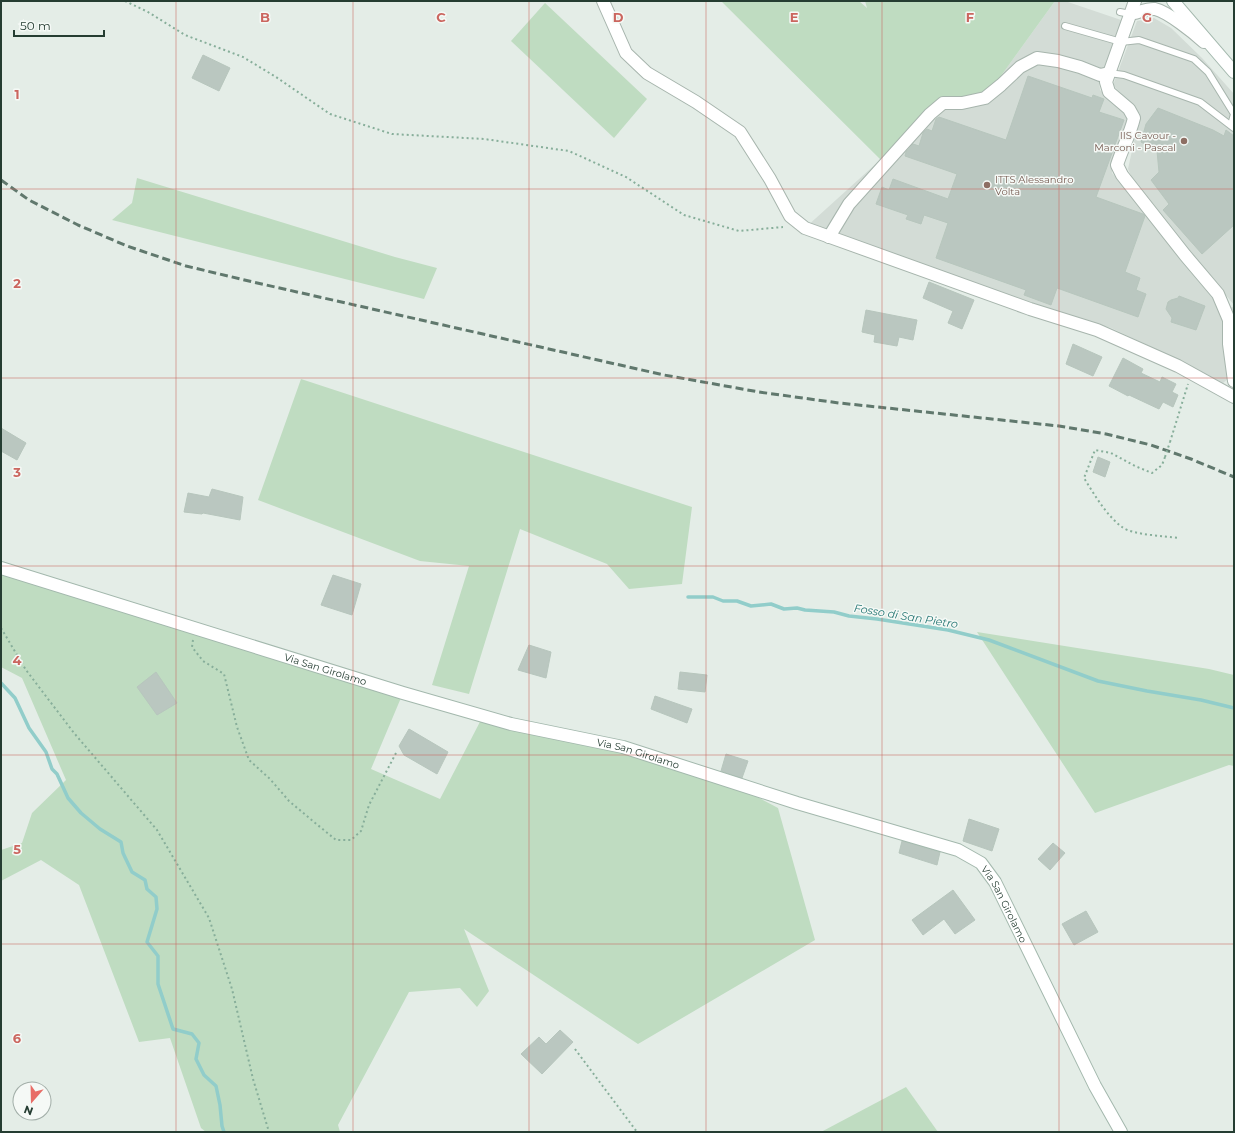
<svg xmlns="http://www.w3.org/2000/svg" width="1235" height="1133" viewBox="0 0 1235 1133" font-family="Montserrat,sans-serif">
<rect width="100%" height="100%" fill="#e4ede7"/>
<!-- built -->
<g fill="#d3dcd6">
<path d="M1055,1H1065L1124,21L1109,59L1099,81L1100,90L1126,114L1129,121L1112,166V173L1194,273L1198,281L1211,295L1220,309L1234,307V374L1223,383L1179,360L1111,328L1053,310L848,238L805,228L943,103L985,98Z"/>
<path d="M1154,18L1171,28L1202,58L1234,94V305L1135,184L1128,169L1140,114L1113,85L1137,21Z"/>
</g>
<!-- green -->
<g fill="#bfdcc1">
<path d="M721,1H859L867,8L865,1H1055L985,98L943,104L885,164Z"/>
<path d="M545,3L647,99L614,138L511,41Z"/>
<path d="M137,178L395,257L437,268L424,299L112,220L132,203Z"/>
<path d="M301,379L692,507L682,584L629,589L607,564L520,529L469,694L432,685L469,566L420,561L258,500Z"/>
<path d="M1,568L403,693L371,769L440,799L483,716L623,747L729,782L778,808L815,940L638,1044L464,929L489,991L477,1007L460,988L409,992L338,1125L340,1132H206L201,1128L170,1038L139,1042L79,885L41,860L1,881V850L22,843L32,813L66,780L22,678L1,667Z"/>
<path d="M977,632L1209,669L1234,675V766L1229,765L1095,813Z"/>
<path d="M906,1087L938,1132H821Z"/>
</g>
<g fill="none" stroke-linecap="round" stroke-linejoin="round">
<!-- stream -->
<g stroke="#91cdca" stroke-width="3.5">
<path d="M688,597H713L723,601H737L751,606L771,604L784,609L797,608L805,610L834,612L849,616L877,619L948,630L989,640L1098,681L1147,691L1201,700L1234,708"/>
<path d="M1,683L15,698L29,728L46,752L52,769L57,774L68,798L81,813L100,829L121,842L123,853L132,872L145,880L147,889L156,897L157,909L147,942L158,956V984L173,1029L192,1034L199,1043L196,1059L204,1075L216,1086L220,1105L222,1126L224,1132"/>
</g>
</g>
<!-- building -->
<g fill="#bac7c0" stroke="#b7c6bd">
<path d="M203,55L230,68L219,91L192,78Z"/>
<path d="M1028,76L1092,98L1093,95L1104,99L1099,112L1124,120L1096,197L1143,214L1145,216L1125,272L1140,278L1136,290L1146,294L1138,317L1057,288L1051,305L1024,295L1026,290L936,258L948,223L924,215L921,224L906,219L908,215L876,204L882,187L889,190L893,179L948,199L957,174L905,156L906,152L913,144L919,146L923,133L927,129L932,131L936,119L939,117L1006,140Z"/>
<path d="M1158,108L1213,130L1224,136L1226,130L1234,136V225L1202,254L1163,210L1169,204L1151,180L1159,172L1157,151L1141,142L1146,124Z"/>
<path d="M929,282L974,300L962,329L948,323L953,311L923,298Z"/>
<path d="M1179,296L1205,306L1196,330L1171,322L1172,318L1166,309L1168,302L1171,300L1178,298Z"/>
<path d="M866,310L917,320L913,340L899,337L897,346L874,342L875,335L862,332Z"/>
<path d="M1073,344L1102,357L1093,376L1066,364Z"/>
<path d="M1123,358L1143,369L1141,373L1160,382L1162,377L1176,384L1172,392L1178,395L1173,407L1163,402L1159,409L1129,395L1128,396L1109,386Z"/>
<path d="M1,428L26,443L17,460L1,451Z"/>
<path d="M1098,457L1110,462L1105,477L1093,472Z"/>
<path d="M212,489L243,497L240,520L203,513L202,514L184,512L188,493L209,497Z"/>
<path d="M333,575L361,584L352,615L321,605Z"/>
<path d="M529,645L551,652L546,678L518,670Z"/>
<path d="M156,672L177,703L157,715L137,687Z"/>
<path d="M680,672L707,675L705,692L678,689Z"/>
<path d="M655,696L692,709L687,723L651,709Z"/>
<path d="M409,729L448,752L437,774L404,755L399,746Z"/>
<path d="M726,754L748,761L742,778L721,771Z"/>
<path d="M969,819L999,829L992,851L963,841Z"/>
<path d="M902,841L940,852L937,865L899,853Z"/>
<path d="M1053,843L1065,853L1050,870L1038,859Z"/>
<path d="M953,890L975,920L955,934L944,919L923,935L912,920Z"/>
<path d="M1086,911L1098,932L1074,945L1062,924Z"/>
<path d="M560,1030L573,1042L542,1074L521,1054L539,1037L546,1044Z"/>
</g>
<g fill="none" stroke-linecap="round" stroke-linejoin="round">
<defs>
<g id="lane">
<path d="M1120,12L1130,14"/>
<path d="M1065,26L1121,42L1139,40L1194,59L1208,72L1234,114L1231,125"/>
<path d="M1109,73L1124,75L1200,102L1234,128"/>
</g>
<g id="street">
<path d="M603,1L626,53L647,73L696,102L740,132L770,179L790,216L805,228L1030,309L1097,330L1178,366L1234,397"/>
<path d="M1135,1L1106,82L1109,92L1129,109L1134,118C1130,135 1122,149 1117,165L1122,175L1185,255L1218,294L1229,320V344L1234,381"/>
<path d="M1130,14C1137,13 1148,8 1155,9C1168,12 1194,33 1204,42"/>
<path d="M829,237L849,204L930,114L943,103H962L985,98L1001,85L1020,67L1037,58L1058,61L1080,67L1100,75L1109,73"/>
</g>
<g id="secondary">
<path d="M1173,1L1234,72"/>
<path id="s1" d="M1,568L403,693L511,724L623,747L797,803L958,850L981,863L995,882L1095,1086L1121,1132"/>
</g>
</defs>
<!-- lane casing -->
<use href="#lane" stroke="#a7b5ad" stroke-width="8"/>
<!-- street casing -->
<use href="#street" stroke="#a7b5ad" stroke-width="14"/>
<!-- secondary casing -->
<use href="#secondary" stroke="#a3b8ad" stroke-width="14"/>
<!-- path -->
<g stroke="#87ae9a" stroke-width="2" stroke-dasharray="2 3" stroke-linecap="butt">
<path d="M125,1L148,12L185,35L243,57L276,77L330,114L392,134L484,139L569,151L626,177L684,215L739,231L783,227"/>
<path d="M1170,442L1188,384"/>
<path d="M1165,457L1162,465L1152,473L1135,466L1111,453L1095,450L1084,478C1094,494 1106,515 1122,527C1132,535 1165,536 1179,538"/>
<path d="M1,628L26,670L74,733L157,830L209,918L232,989L253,1079L269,1132"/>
<path d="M193,640L192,647L203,661L224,674L237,727L249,760L270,779L289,801L314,822L336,840H351L361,831L369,805L396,753"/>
<path d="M575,1049L637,1132"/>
</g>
<!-- lane -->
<use href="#lane" stroke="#fff" stroke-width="6"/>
<!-- street -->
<use href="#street" stroke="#fff" stroke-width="12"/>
<!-- secondary -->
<use href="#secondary" stroke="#fff" stroke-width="12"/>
<!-- rail -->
<path stroke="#60786d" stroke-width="3" stroke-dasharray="8 4" stroke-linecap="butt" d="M1,180L29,200L78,225L127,246L186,266L253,282L664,375L759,392L839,403L1059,426L1106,434L1151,445L1191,459L1234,477"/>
<!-- path-bridge -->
<path stroke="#87ae9a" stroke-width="2" stroke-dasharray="2 3" stroke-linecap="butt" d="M1165,457L1170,442"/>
</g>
<!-- grid -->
<path fill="none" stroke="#cb665f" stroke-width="1" stroke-opacity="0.55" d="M176,1V1132M353,1V1132M529,1V1132M706,1V1132M882,1V1132M1059,1V1132M1,189H1234M1,378H1234M1,566H1234M1,755H1234M1,944H1234"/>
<!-- markers -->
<g fill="#8d6e63" stroke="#f5f9f6" stroke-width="1.5">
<circle cx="1184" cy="141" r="4"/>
<circle cx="987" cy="185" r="4"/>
</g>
<g text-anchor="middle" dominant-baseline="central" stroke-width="3" stroke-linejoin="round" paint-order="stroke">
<!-- education labels -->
<g font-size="10" fill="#785e54" stroke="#f5f9f6" text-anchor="end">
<text x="1176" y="135">IIS Cavour -<tspan x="1176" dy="12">Marconi - Pascal</tspan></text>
<text x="995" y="179" text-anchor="start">ITTS Alessandro<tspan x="995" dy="12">Volta</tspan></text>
</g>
<!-- street labels -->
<g font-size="10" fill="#253d32" stroke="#f5f9f6">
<text stroke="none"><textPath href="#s1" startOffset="340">Via San Girolamo</textPath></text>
<text stroke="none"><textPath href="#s1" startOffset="664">Via San Girolamo</textPath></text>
<text stroke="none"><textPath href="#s1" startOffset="1072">Via San Girolamo</textPath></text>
</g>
<!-- water labels -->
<g font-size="11" font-style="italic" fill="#237572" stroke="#f5f9f6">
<text transform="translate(906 616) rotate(9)">Fosso di San Pietro</text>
</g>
</g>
<g font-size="13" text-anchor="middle" font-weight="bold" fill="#cb665f" stroke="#f5f9f6" stroke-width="3" stroke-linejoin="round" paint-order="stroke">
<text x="265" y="22">B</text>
<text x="441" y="22">C</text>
<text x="618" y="22">D</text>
<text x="794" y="22">E</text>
<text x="970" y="22">F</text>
<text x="1147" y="22">G</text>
<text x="17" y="99">1</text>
<text x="17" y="288">2</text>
<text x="17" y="477">3</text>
<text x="17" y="665">4</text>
<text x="17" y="854">5</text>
<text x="17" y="1043">6</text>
</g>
<!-- border -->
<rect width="1235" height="1133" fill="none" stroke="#253d32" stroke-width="4"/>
<!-- north arrow -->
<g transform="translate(32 1101) rotate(200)"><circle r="19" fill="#f5f9f6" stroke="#a2aea8"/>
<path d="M0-3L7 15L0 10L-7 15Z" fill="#e86d67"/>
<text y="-6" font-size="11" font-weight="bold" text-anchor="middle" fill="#253d32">N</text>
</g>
<!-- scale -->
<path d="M14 30v6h90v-6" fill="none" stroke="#253d32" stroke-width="2"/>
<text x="20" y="30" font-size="12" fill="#253d32" stroke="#f5f9f6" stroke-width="3" paint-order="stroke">50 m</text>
</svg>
